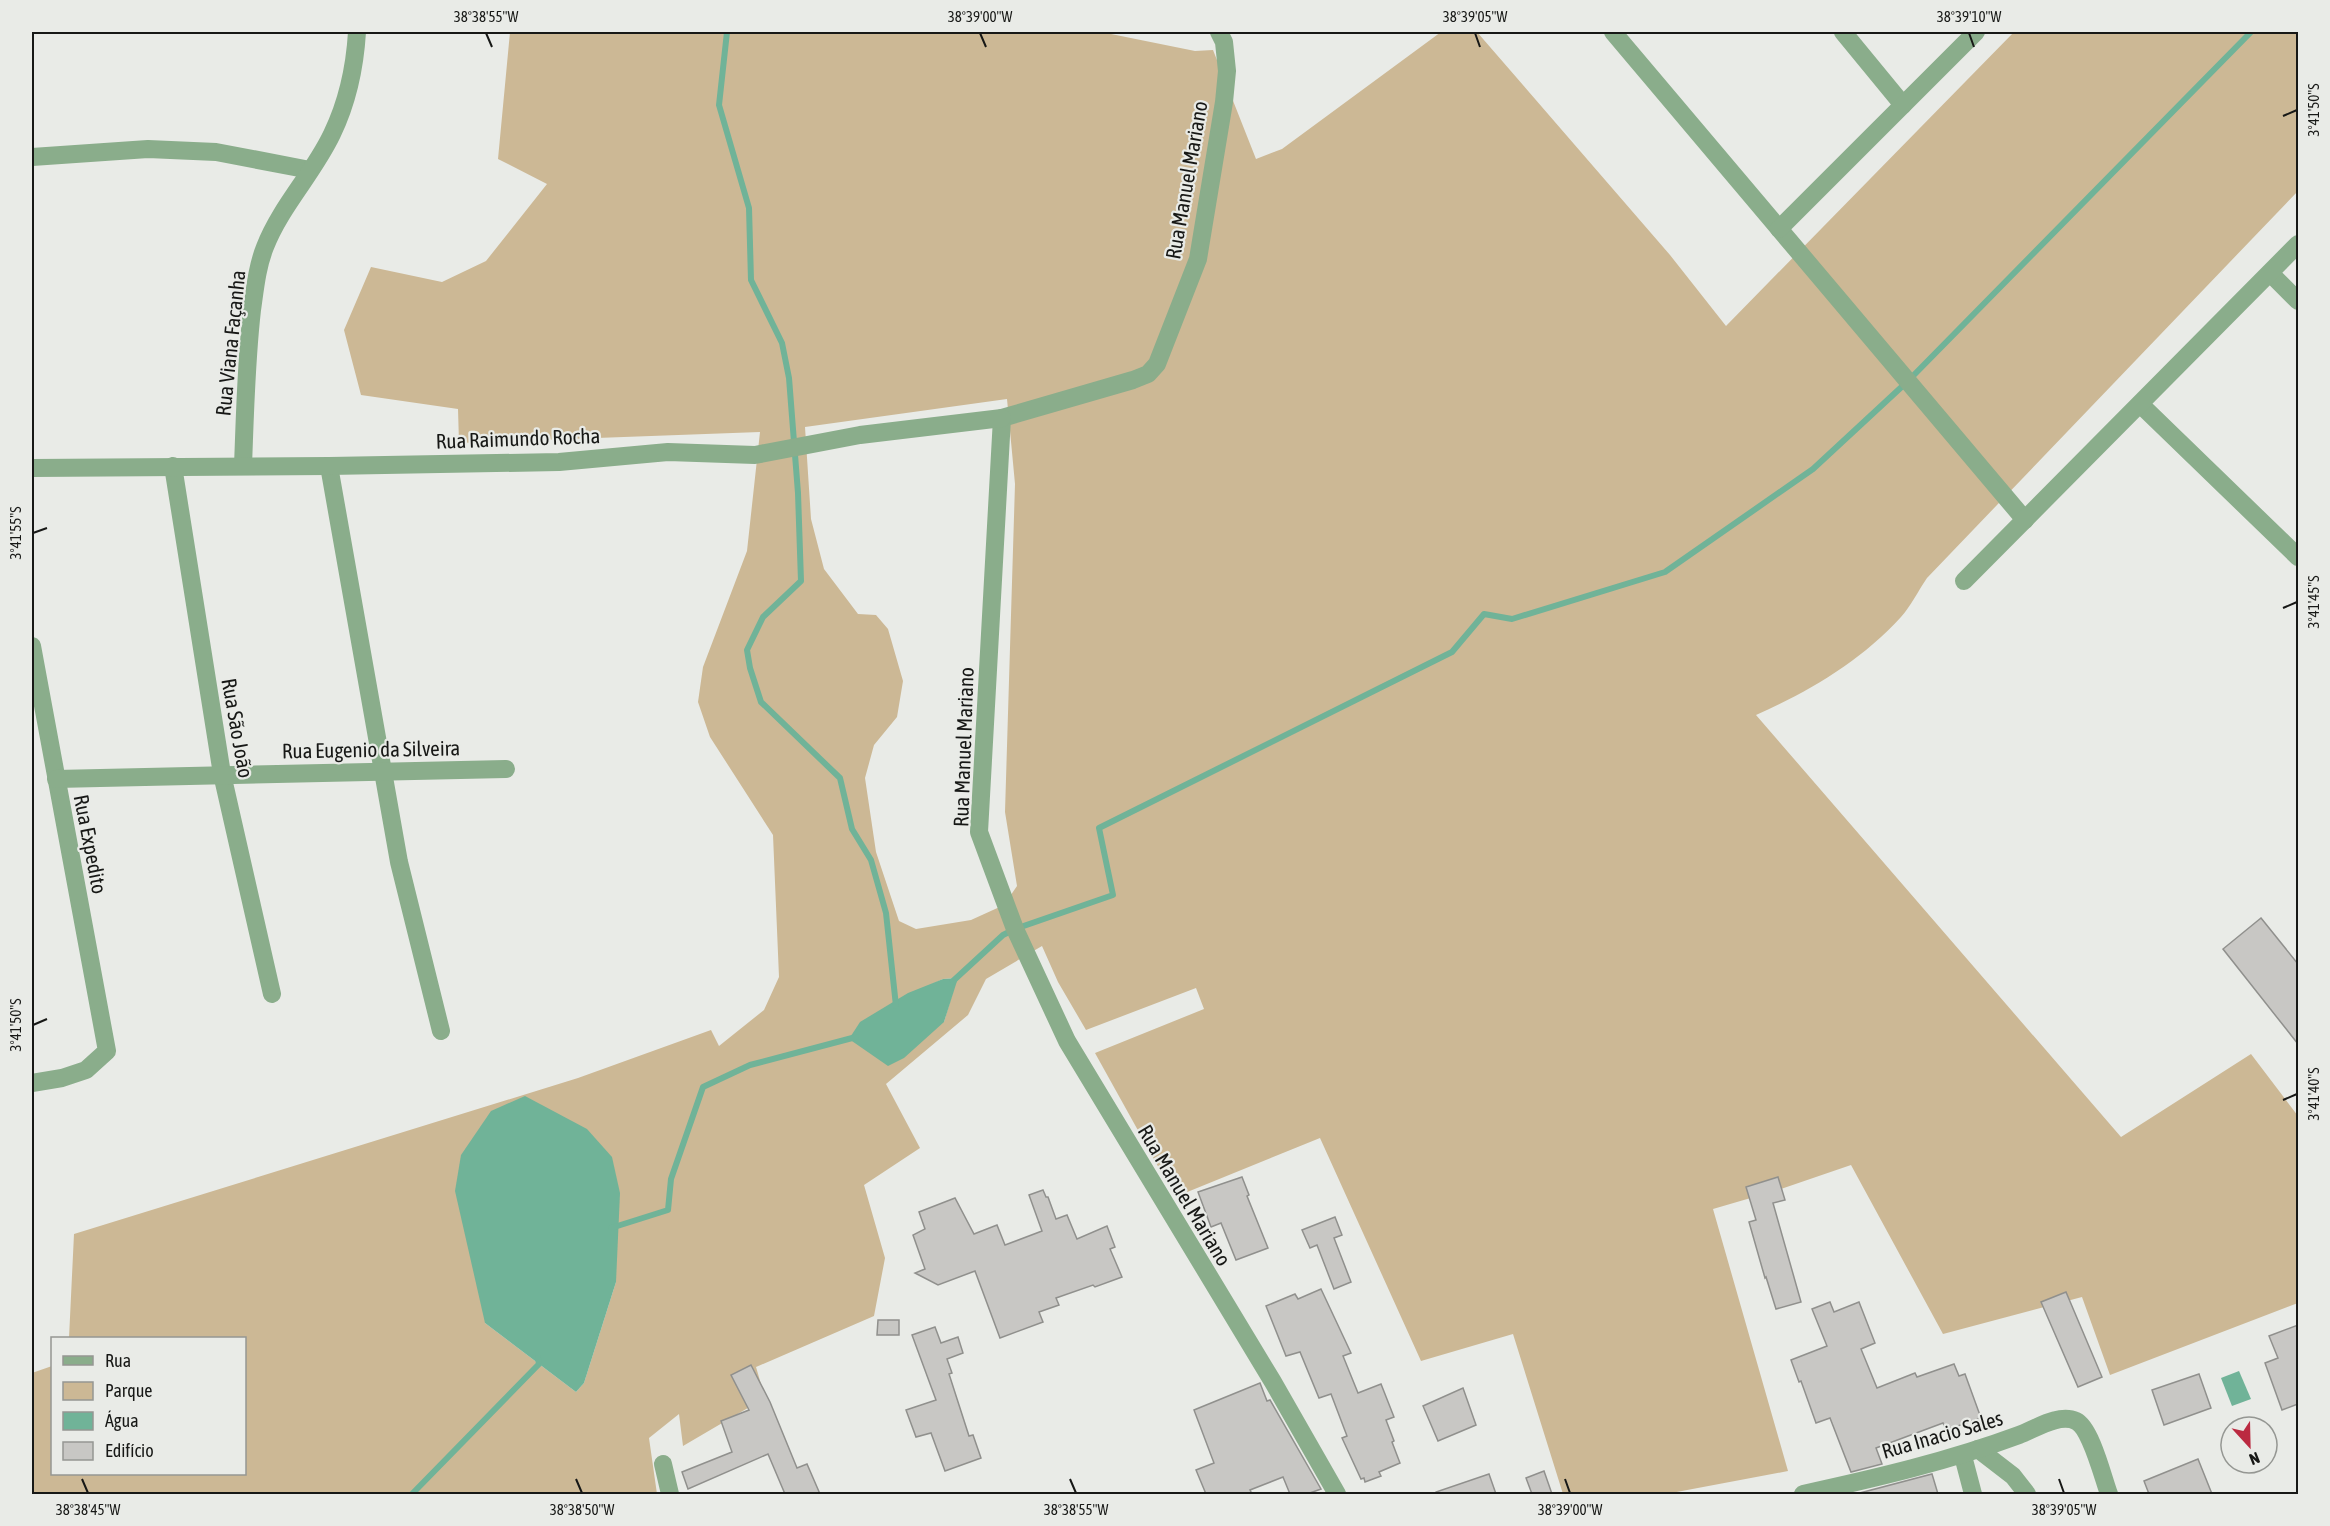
<svg xmlns="http://www.w3.org/2000/svg" width="2330" height="1526" viewBox="0 0 2330 1526" font-family="'Asap Condensed',sans-serif">
<rect width="100%" height="100%" fill="#e9ebe7"/>
<!-- green -->
<path fill="#ccb895" fill-rule="evenodd" d="M510,32H1108L1111,34L1195,51L1213,50L1256,159L1282,149L1441,32H1477L1670,255L1726,326L2014,32H2298V191L1927,578C1918,591 1911,606 1901,617C1861,661 1810,691 1756,715L2121,1137L2251,1054L2298,1116V1303L2110,1375L2082,1297L1943,1334L1851,1165L1778,1190L1713,1209L1788,1471L1666,1494H1563L1513,1334L1421,1361L1320,1138L1175,1197L1095,1053L1204,1009L1196,988L1086,1030L1058,982L1042,946L986,979L968,1015L886,1084L920,1148L864,1185L885,1258L874,1316L756,1367L765,1398L683,1446L679,1414L649,1438L657,1494H32V1373L52,1366V1474H244V1338H69L74,1234L578,1078L711,1030L719,1046L764,1010L779,977L773,835L710,737L698,702L703,667L747,551L760,432L459,443L458,409L361,395L344,330L371,267L442,282L486,261L547,184L498,159ZM1007,399L1015,484L1005,812L1017,886L1004,905L971,920L916,929L899,921L876,852L865,778L874,745L897,717L903,681L888,629L876,615L858,614L824,569L811,519L805,427ZM957,978L944,1022L896,1001L943,979ZM616,1282L584,1383L576,1392L485,1323Z"/>
<!-- water -->
<g fill="#70b398">
<path d="M958,978L944,1022L904,1058L888,1066L849,1039L860,1022L908,993L943,979Z"/>
<path d="M525,1096L587,1129L612,1157L620,1193L616,1282L584,1383L576,1392L485,1323L455,1191L461,1155L491,1111Z"/>
<path d="M2239,1371L2251,1399L2232,1406L2221,1378Z"/>
</g>
<g fill="none" stroke-linecap="round" stroke-linejoin="round">
<!-- stream -->
<g stroke="#70b398" stroke-width="6">
<path d="M727,32L719,105L749,208L751,280L782,343L789,378L798,493L801,581L763,617L747,650L750,668L761,702L840,778L852,829L871,860L886,913L896,1006"/>
<path d="M953,981L1003,935L1015,929L1113,895L1099,828L1452,652L1484,614L1512,619L1665,572L1813,469L1908,381L2251,32"/>
<path d="M611,1228L668,1210L671,1179L703,1087L750,1065L856,1037"/>
<path d="M412,1494L539,1364L538,1358"/>
</g>
</g>
<!-- building -->
<g fill="#c8c7c4" stroke="#90908d" stroke-width="1.5">
<path d="M2261,918L2298,964V1044L2223,949Z"/>
<path d="M1242,1177L1249,1195L1247,1196L1268,1248L1236,1260L1221,1223L1211,1227L1198,1192Z"/>
<path d="M1778,1177L1785,1200L1773,1203L1801,1302L1776,1309L1766,1277L1765,1278L1749,1222L1756,1220L1746,1187Z"/>
<path d="M1043,1190L1046,1197H1048L1056,1219L1067,1215L1077,1239L1107,1226L1115,1247L1110,1249L1122,1277L1095,1287L1093,1285L1056,1298L1059,1305L1039,1312L1043,1322L1000,1338L975,1271L938,1285L915,1273L925,1269L913,1235L925,1229L919,1212L955,1198L974,1234L997,1225L1005,1245L1042,1231L1029,1195Z"/>
<path d="M1335,1217L1342,1235L1334,1238L1351,1282L1334,1289L1317,1245L1310,1248L1302,1230Z"/>
<path d="M1321,1289L1351,1353L1343,1356L1358,1393L1381,1384L1394,1417L1386,1420L1394,1441L1392,1442L1400,1463L1379,1472L1381,1476L1365,1482L1364,1478L1361,1479L1342,1438L1347,1436L1331,1394L1319,1398L1300,1352L1286,1356L1266,1306L1295,1294L1298,1299Z"/>
<path d="M2066,1292L2102,1377L2078,1387L2041,1302Z"/>
<path d="M1830,1302L1834,1312L1859,1302L1875,1343L1861,1349L1877,1388L1915,1373L1917,1377L1954,1364L1959,1376L1965,1374L1981,1418L1946,1430L1943,1423L1876,1448L1882,1464L1851,1472L1830,1418L1816,1423L1801,1381L1799,1382L1791,1360L1827,1346L1812,1309Z"/>
<path d="M878,1320H899V1335H877Z"/>
<path d="M2298,1325V1404L2282,1410L2265,1363L2278,1358L2269,1336Z"/>
<path d="M935,1327L941,1343L958,1337L963,1353L947,1359L952,1373L949,1374L969,1436L973,1435L981,1458L945,1471L931,1433L916,1437L906,1410L936,1400L912,1335Z"/>
<path d="M751,1365L770,1402L797,1468L807,1464L820,1494H785L768,1454L688,1489L682,1472L732,1452L721,1421L749,1410L731,1375Z"/>
<path d="M2199,1374L2211,1408L2164,1425L2152,1390Z"/>
<path d="M1260,1383L1267,1401L1270,1400L1321,1489L1307,1494H1290L1283,1477L1250,1490L1252,1494H1206L1196,1470L1214,1463L1194,1410Z"/>
<path d="M1463,1388L1476,1425L1438,1441L1423,1406Z"/>
<path d="M2198,1459L2212,1494H2149L2144,1481Z"/>
<path d="M1544,1471L1552,1494H1532L1526,1478Z"/>
<path d="M1489,1474L1496,1494H1436V1492Z"/>
<path d="M1932,1474L1938,1494H1861L1860,1493Z"/>
</g>
<g fill="none" stroke-linecap="round" stroke-linejoin="round">
<!-- minor -->
<g stroke="#8aad8b" stroke-width="18">
<path d="M1219,32L1224,42L1227,71L1224,102L1198,259L1157,364L1148,374L1133,380L1002,418L979,832L1015,929L1067,1041L1273,1382L1337,1494"/>
<path d="M1613,32L2025,520"/>
<path d="M1843,32L1903,105"/>
<path d="M32,157L148,149L216,152L310,170"/>
<path d="M1779,229L1976,32"/>
<path d="M2270,273L2298,301"/>
<path d="M2140,404L2298,557"/>
<path d="M173,466L222,774L272,994"/>
<path d="M243,466C245,414 246,362 252,310C255,289 257,267 265,247C281,206 313,174 332,134C347,103 355,65 357,32"/>
<path d="M329,466L399,862L441,1031"/>
<path d="M32,468L329,466L559,462L668,452L755,455L860,435L1002,418"/>
<path d="M1964,581L2298,244"/>
<path d="M32,646L107,1051L86,1070L62,1078L32,1083"/>
<path d="M56,779L506,769"/>
<path d="M1978,1449L2013,1476L2027,1494"/>
<path d="M1963,1456L1973,1494"/>
<path d="M663,1464L670,1494"/>
<path d="M1803,1494C1876,1478 1949,1461 2019,1435C2035,1429 2059,1413 2076,1421C2091,1428 2103,1478 2109,1494"/>
</g>
</g>
<!-- ticks -->
<path fill="none" stroke="#171816" stroke-width="2" d="M486,33L492,47M980,33L986,47M1475,33L1480,47M1969,33L1974,47M2283,116L2297,110M33,533L47,528M2283,608L2297,602M33,1025L47,1019M2283,1100L2297,1094M82,1479L88,1493M576,1479L582,1493M1070,1479L1076,1493M1565,1479L1570,1493M2059,1479L2064,1493"/>
<g text-anchor="middle" dominant-baseline="central" stroke-width="4.5" stroke-linejoin="round" paint-order="stroke">
<!-- street labels -->
<g font-size="21" fill="#171816" stroke="#e9ebe7">
<text transform="translate(1186 180) rotate(-80)">Rua Manuel Mariano</text>
<text transform="translate(230 343) rotate(-84)">Rua Viana Façanha</text>
<text transform="translate(518 438) rotate(-2)">Rua Raimundo Rocha</text>
<text transform="translate(238 728) rotate(80)">Rua São João</text>
<text transform="translate(963 747) rotate(-88)">Rua Manuel Mariano</text>
<text transform="translate(371 749) rotate(-1)">Rua Eugenio da Silveira</text>
<text transform="translate(91 844) rotate(79)">Rua Expedito</text>
<text transform="translate(1185 1195) rotate(59)">Rua Manuel Mariano</text>
<text transform="translate(1942 1434) rotate(-16)">Rua Inacio Sales</text>
</g>
</g>
<!-- border -->
<rect width="2330" height="1526" fill="none" stroke="#e9ebe7" stroke-width="66"/>
<!-- legend -->
<rect x="51" y="1337" width="195" height="138" fill="#e9ebe7" stroke="#959793" stroke-width="1.5"/>
<rect x="63" y="1356" width="30" height="9" fill="#8aad8b" stroke="#959793" stroke-width="1.5"/>
<text x="105" y="1367" font-size="18" fill="#171816">Rua</text>
<rect x="63" y="1382" width="30" height="18" fill="#ccb895" stroke="#959793" stroke-width="1.5"/>
<text x="105" y="1397" font-size="18" fill="#171816">Parque</text>
<rect x="63" y="1412" width="30" height="18" fill="#70b398" stroke="#959793" stroke-width="1.5"/>
<text x="105" y="1427" font-size="18" fill="#171816">Água</text>
<rect x="63" y="1442" width="30" height="18" fill="#c8c7c4" stroke="#959793" stroke-width="1.5"/>
<text x="105" y="1457" font-size="18" fill="#171816">Edifício</text>
<!-- north arrow -->
<g transform="translate(2249 1445) rotate(158)"><circle r="28" fill="#e9ebe7" stroke="#959793" stroke-width="1.5"/>
<path d="M0-4.5L10 22L0 15L-10 22Z" fill="#bb2a41"/>
<text y="-9" font-size="16" font-weight="bold" text-anchor="middle" fill="#171816">N</text>
</g>
<rect x="33" y="33" width="2264" height="1460" fill="none" stroke="#171816" stroke-width="2"/>
<g font-size="15" text-anchor="middle" fill="#171816">
<text x="486" y="22">38°38'55"W</text>
<text x="980" y="22">38°39'00"W</text>
<text x="1475" y="22">38°39'05"W</text>
<text x="1969" y="22">38°39'10"W</text>
<text transform="translate(2314 110) rotate(-90)" y="5">3°41'50"S</text>
<text transform="translate(16 533) rotate(-90)" y="5">3°41'55"S</text>
<text transform="translate(2314 602) rotate(-90)" y="5">3°41'45"S</text>
<text transform="translate(16 1025) rotate(-90)" y="5">3°41'50"S</text>
<text transform="translate(2314 1094) rotate(-90)" y="5">3°41'40"S</text>
<text x="88" y="1515">38°38'45"W</text>
<text x="582" y="1515">38°38'50"W</text>
<text x="1076" y="1515">38°38'55"W</text>
<text x="1570" y="1515">38°39'00"W</text>
<text x="2064" y="1515">38°39'05"W</text>
</g>
</svg>
